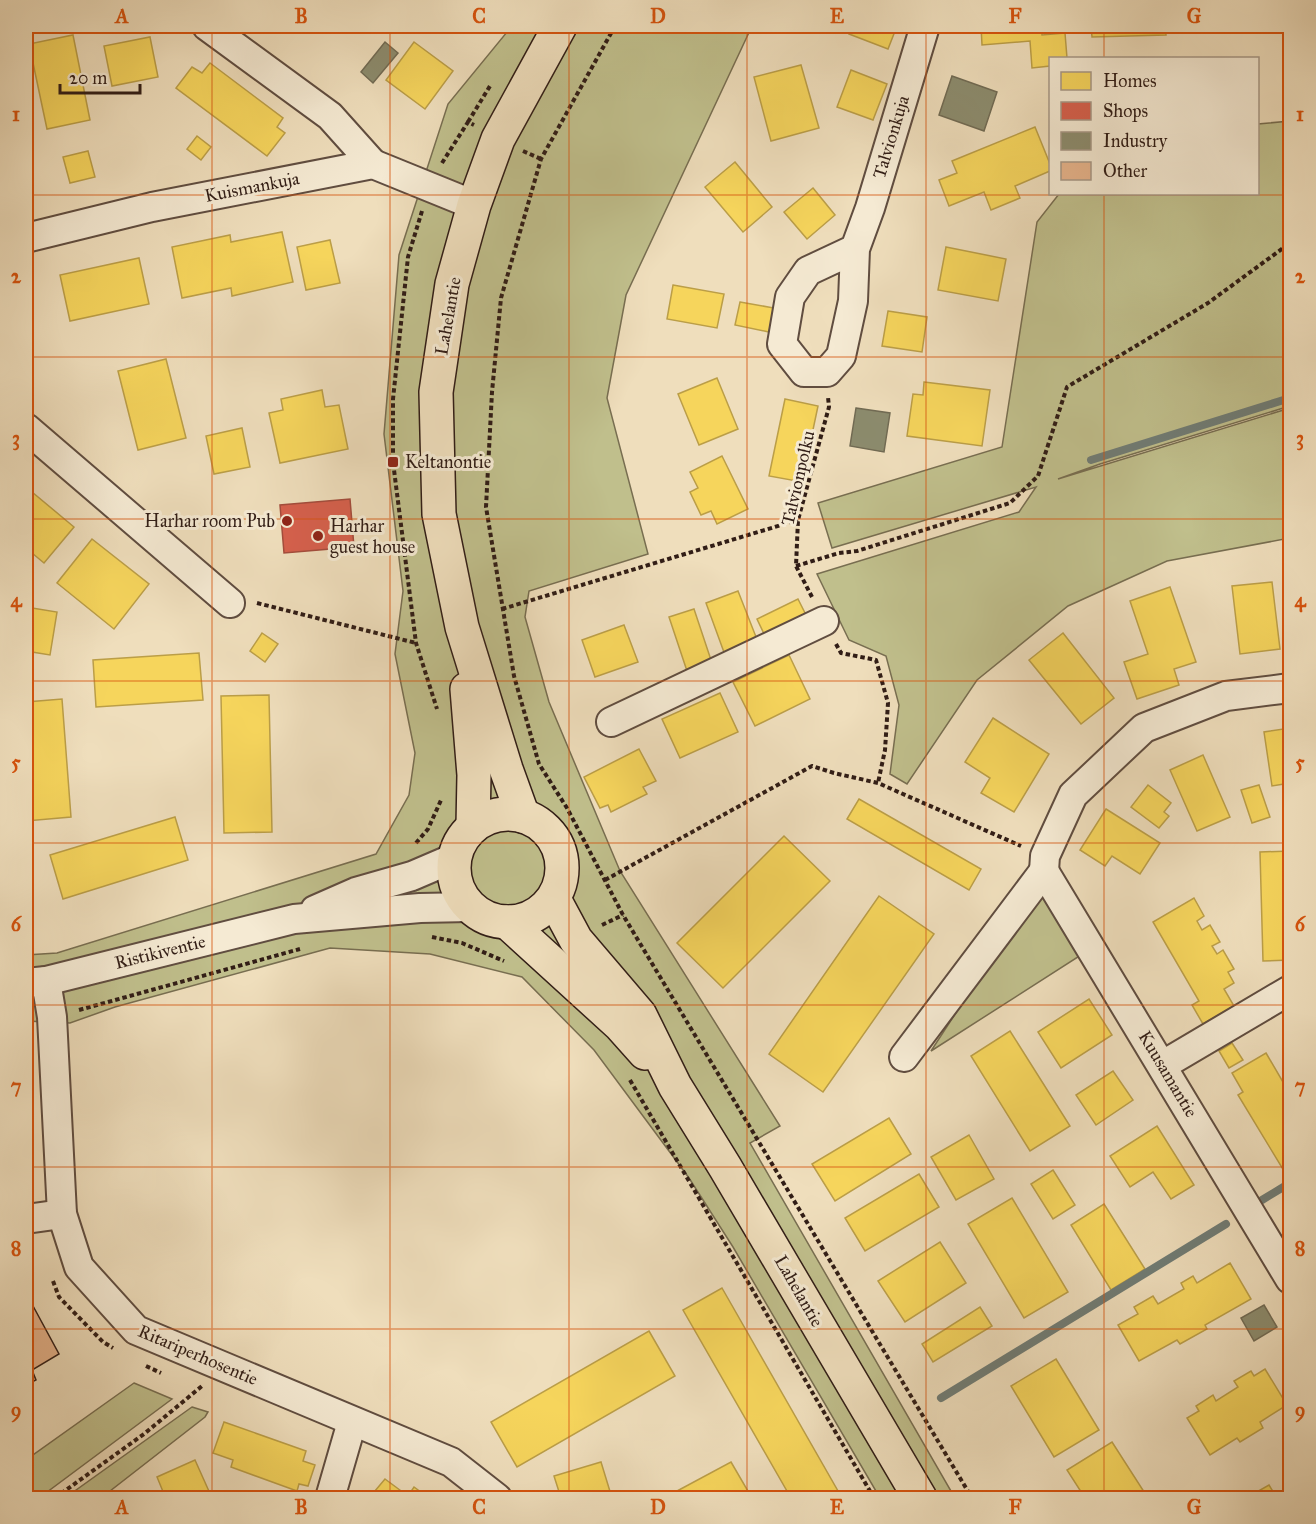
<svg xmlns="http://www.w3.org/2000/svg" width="1316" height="1524" viewBox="0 0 1316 1524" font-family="'IM FELL Great Primer',serif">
<rect width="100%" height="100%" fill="#efdebc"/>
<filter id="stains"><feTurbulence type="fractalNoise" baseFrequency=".00333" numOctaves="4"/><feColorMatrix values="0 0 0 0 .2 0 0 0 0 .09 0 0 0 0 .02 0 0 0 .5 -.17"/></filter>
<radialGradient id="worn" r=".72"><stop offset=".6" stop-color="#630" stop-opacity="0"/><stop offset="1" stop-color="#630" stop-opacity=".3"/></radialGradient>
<!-- green -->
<g fill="#c0bf8c" stroke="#786e51" stroke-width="1.5">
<path d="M512,26H752L626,295L607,398L648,554L529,591L525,617L549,702L620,871L780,1126L750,1143L955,1498H880L733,1247L689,1178L594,1050L522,977L430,954L330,948L115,1007L70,1023L26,1021V955L57,953L376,854L409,795L415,753L395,654L403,591L384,434L399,255L448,104Z"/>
<path d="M1290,121V406L1100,464L1058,479L1290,408V538L1167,561L1068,606L977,680L907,784L890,774L899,705L886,656L849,640L817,574L1019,512L1036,487L832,548L818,503L1002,447L1037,222L1059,194H1258V124Z"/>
<path d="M1042,891L1081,955L931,1051L1006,936Z"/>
<path d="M134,1383L172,1399L39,1498H26V1460Z"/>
<path d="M192,1407L208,1412L205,1417L101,1498H65Z"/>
</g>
<!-- homes -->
<g fill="#f6d55c" stroke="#bb9e47" stroke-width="1.5">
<path d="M26,26H52V29L26,35Z"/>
<path d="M852,26H897L888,49L849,34Z"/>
<path d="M981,26H1041L1042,35L1065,33L1067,58H1050V66L1032,68L1030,41L982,45Z"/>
<path d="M1091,26H1165L1166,35L1092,37Z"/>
<path d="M1210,26H1290V29L1210,32Z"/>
<path d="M73,35L90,120L47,129L29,44Z"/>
<path d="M150,37L158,77L112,86L104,46Z"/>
<path d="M414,42L453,71L425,109L386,80Z"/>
<path d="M210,63L283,118L277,127L285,133L267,156L176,88L192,67L202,73Z"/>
<path d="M801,65L819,128L771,141L754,77Z"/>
<path d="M851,70L887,84L873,120L837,107Z"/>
<path d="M1035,127L1050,164V171L1015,186L1020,198L991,210L984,192L949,206L939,180L957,173L952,161Z"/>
<path d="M197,136L211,147L201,160L187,149Z"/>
<path d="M88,151L95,177L70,183L63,157Z"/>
<path d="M735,162L772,207L743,232L705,187Z"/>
<path d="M813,188L835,215L807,239L784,212Z"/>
<path d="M282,232L293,282L232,296L231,288L182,298L172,247L230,235L231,242Z"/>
<path d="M330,240L340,283L306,290L297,247Z"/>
<path d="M946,247L1006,259L998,301L938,290Z"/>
<path d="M139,258L149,304L70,321L60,275Z"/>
<path d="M673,285L724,294L717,328L667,319Z"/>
<path d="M740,302L774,308L769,332L735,325Z"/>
<path d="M888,311L927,317L922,352L882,346Z"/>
<path d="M166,359L186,438L138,450L118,371Z"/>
<path d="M717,378L738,429L699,445L678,394Z"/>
<path d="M924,382L990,390L982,446L907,436L913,394L923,395Z"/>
<path d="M322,390L325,407L339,405L348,449L280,463L269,413L283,410L281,399Z"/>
<path d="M785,399L818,406L802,482L769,476Z"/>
<path d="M242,428L250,467L214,474L206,436Z"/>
<path d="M722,456L748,509L717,524L711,511L701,515L690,492L698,488L690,472Z"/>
<path d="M26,487L74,527L44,563L26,548Z"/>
<path d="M92,539L149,584L114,629L57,583Z"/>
<path d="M1272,582L1280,649L1240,654L1232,586Z"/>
<path d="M1170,587L1196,662L1174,669L1179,685L1137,699L1124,662L1148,654L1130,601Z"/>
<path d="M738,591L758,642L725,655L706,603Z"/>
<path d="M798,599L808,619L766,638L757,619Z"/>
<path d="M26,607L57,612L50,655L26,651Z"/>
<path d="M694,609L712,663L687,671L669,617Z"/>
<path d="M624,625L638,662L595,677L582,640Z"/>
<path d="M262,633L278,644L265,662L250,651Z"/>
<path d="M1063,633L1114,698L1081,724L1029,660Z"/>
<path d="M199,653L203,700L96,707L93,660Z"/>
<path d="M789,655L810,699L755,726L733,682Z"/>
<path d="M720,693L738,732L680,758L662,719Z"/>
<path d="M269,695L272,832L224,833L221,696Z"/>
<path d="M62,699L71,817L26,821V702Z"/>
<path d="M993,718L1049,754L1014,812L981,793L990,778L965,762Z"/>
<path d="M1290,728V783L1272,786L1264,732Z"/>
<path d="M639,749L656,781L643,787L647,794L611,812L608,805L600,808L584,777Z"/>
<path d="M1203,755L1230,817L1197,831L1170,770Z"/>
<path d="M1148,785L1171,803L1164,812L1169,816L1159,828L1131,807Z"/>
<path d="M1259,785L1270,817L1252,823L1241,790Z"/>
<path d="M859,799L981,869L969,890L847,819Z"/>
<path d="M1106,809L1160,843L1140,874L1112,856L1105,866L1080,850Z"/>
<path d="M175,817L188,860L63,899L50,855Z"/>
<path d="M784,836L830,881L723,988L677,943Z"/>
<path d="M1290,851V960L1263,961L1260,852Z"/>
<path d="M879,896L934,934L823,1092L769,1054Z"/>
<path d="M1194,898L1204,916L1197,921L1202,930L1210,925L1220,942L1212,946L1217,954L1223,950L1234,969L1228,972L1234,983L1224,989L1234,1006L1203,1024L1192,1005L1199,1001L1153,922Z"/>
<path d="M1089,999L1112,1035L1061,1068L1038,1032Z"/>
<path d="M1010,1031L1070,1126L1030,1151L971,1056Z"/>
<path d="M1232,1043L1243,1060L1229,1068L1219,1051Z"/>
<path d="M1266,1053L1290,1094V1167L1284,1171L1238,1095L1243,1092L1232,1073Z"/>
<path d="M1113,1071L1133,1100L1096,1125L1076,1095Z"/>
<path d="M889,1118L911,1154L835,1201L812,1164Z"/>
<path d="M1157,1126L1194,1185L1171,1199L1153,1172L1130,1187L1110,1156Z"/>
<path d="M969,1135L994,1179L956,1200L931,1157Z"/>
<path d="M1053,1170L1075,1205L1053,1219L1031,1184Z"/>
<path d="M919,1174L939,1207L865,1251L845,1218Z"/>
<path d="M1012,1198L1068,1292L1024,1318L968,1224Z"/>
<path d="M1104,1204L1145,1269L1111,1290L1071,1225Z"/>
<path d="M940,1242L966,1283L905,1322L878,1281Z"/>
<path d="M1230,1263L1251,1299L1205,1325L1207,1329L1180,1344L1177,1340L1139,1361L1118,1325L1138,1314L1134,1307L1153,1296L1158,1304L1184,1289L1181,1283L1193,1276L1197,1283Z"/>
<path d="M722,1288L842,1498H791L683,1310Z"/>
<path d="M980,1307L992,1326L933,1362L922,1344Z"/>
<path d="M649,1331L675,1376L517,1467L491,1422Z"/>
<path d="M1056,1359L1099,1430L1054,1457L1011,1386Z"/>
<path d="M1265,1369L1287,1405L1260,1422L1263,1428L1240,1442L1237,1438L1210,1455L1187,1418L1199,1411L1196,1406L1213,1395L1216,1401L1238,1387L1234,1381L1251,1371L1254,1376Z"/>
<path d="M224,1422L306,1451L303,1461L315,1465L308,1486L299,1484L297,1491L231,1467L233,1460L213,1453Z"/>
<path d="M1112,1442L1148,1498H1085L1067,1470Z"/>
<path d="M195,1460L212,1498H153L164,1494L157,1477Z"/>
<path d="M601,1462L612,1498H561L554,1476Z"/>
<path d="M731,1462L752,1498H664Z"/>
<path d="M385,1479L408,1496L414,1487L429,1498H369Z"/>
<path d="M1269,1485L1277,1498H1246Z"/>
</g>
<!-- shops -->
<path fill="#d6604d" stroke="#a44c3c" stroke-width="1.5" d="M350,499L354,547L284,553L280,505Z"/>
<!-- industry -->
<g fill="#8c8c6e" stroke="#716b54" stroke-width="1.5">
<path d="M385,42L398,53L373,83L361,72Z"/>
<path d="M952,76L997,92L984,131L939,115Z"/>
<path d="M856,408L890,413L884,452L850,446Z"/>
<path d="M1264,1305L1277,1327L1254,1341L1241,1318Z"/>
</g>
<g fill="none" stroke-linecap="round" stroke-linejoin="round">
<!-- stream -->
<g stroke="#707c75" stroke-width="8">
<path d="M1091,460L1290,398"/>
<path d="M1262,1200L1290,1183"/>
<path d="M941,1398L1226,1224"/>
</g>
</g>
<!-- building -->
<path fill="#e7b48c" stroke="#311d16" stroke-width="1.5" d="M26,1293L59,1354L32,1370L36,1380L26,1385Z"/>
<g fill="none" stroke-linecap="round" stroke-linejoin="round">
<defs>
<g id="minor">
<path d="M207,26L330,116L373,164"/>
<path d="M26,238L152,207L373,164L474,205"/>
<path d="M855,249L808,271L790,297L782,344L804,372H827L841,356L853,301L855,249L870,208L925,26"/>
<path d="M26,428L230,603"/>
<path d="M611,722L824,621"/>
<path d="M1044,871L1290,1279"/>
<path d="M1044,871L1045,856L1073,795L1144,728L1226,696L1290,688"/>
<path d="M315,910L356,892L412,876L454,858"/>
<path d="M46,981L52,1017L62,1214L79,1267L136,1330L451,1462L497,1498"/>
<path d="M26,983L46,981L294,919L420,908L470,907"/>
<path d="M904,1057L1044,871"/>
<path d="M1163,1065L1290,990"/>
<path d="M26,1219L62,1214"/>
<path d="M330,1498L352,1422"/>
</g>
<g id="major">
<path d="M467,689L474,775L473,826"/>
<circle cx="508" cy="868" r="54"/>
<path d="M523,816L506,769L462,627L439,514L436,392L452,284L474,205L498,139L560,26"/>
<path d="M554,899L576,940L640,1015L675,1086L725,1167L920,1498"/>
<path d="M507,922L620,1025L645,1053"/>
</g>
</defs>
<!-- minor casing -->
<use href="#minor" stroke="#604d40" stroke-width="32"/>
<!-- major casing -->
<use href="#major" stroke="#311d16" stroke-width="36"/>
<!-- path -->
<g stroke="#311d16" stroke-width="4" stroke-dasharray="4.5 3" stroke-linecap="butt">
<path d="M615,26L541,159L501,298L492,392L486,507L514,676L539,764L567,808L623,915L972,1498"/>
<path d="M468,122L490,86"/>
<path d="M523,151L541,159"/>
<path d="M442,163L468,122L474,125"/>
<path d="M422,211L408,257L393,399V462L416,643L437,709"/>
<path d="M796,566L839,553L857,551L1010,503L1038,476L1067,387L1208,303L1290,243"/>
<path d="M812,597L796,566L798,520L829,407L828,397"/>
<path d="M257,603L416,643"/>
<path d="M502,609L798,520"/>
<path d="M836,644L841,653L876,660L888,703L885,750L878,783"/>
<path d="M416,843L428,829L442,798"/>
<path d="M605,880L812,766L834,773L878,783L1021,846"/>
<path d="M602,925L623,915"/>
<path d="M432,937L462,943L504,961"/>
<path d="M79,1010L300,949"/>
<path d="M630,1080L874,1498"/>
<path d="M26,1095V1106"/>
<path d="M26,1189L32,1173"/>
<path d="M53,1281L59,1297L103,1342L113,1348"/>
<path d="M146,1366L161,1373"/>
<path d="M55,1498L144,1434L202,1386"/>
</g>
<!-- minor -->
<use href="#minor" stroke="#f5ead3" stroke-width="28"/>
<!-- major -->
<use href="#major" stroke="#efdebc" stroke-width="33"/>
</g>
<!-- grid -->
<path fill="none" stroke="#d6530d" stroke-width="1.5" stroke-opacity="0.55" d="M212,26V1498M390,26V1498M569,26V1498M747,26V1498M926,26V1498M1104,26V58M1104,194V1498M26,195H1290M26,357H1290M26,519H1290M26,681H1290M26,843H1290M26,1005H1290M26,1167H1290M26,1329H1290"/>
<!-- markers -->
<g fill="#8f2418" stroke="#f5ead3" stroke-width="2">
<rect x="387" y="456" width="12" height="12" rx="3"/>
<circle cx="287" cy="521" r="6"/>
<circle cx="318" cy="536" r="6"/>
</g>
<g text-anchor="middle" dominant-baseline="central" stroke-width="6" stroke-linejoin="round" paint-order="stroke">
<!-- street labels -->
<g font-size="18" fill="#311d16" stroke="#f5ead3">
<text transform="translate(891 137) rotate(-73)">Talvionkuja</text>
<text transform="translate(252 187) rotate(-11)">Kuismankuja</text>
<text transform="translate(448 316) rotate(-80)">Lahelantie</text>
<text transform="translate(798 478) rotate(-77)">Talvionpolku</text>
<text transform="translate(160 952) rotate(-14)">Ristikiventie</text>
<text transform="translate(1168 1074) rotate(59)">Kuusamantie</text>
<text transform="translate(799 1291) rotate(60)">Lahelantie</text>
<text transform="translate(198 1355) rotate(23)">Ritariperhosentie</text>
</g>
<!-- poi labels -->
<g font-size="18" fill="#311d16" stroke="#f5ead3" text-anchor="start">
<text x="405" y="462">Keltanontie</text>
<text x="275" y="521" text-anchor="end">Harhar room Pub</text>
<text x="330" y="526">Harhar<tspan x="330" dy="21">guest house</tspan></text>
</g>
</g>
<!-- margin -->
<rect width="1316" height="1524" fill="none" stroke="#efdebc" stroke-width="66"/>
<!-- legend -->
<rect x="1049" y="57" width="210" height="138" fill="#f5ead3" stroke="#a79887" stroke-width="1.5"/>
<rect x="1061" y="72" width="30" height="18" fill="#f6d55c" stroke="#a79887" stroke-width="1.5"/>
<text x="1103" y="87" font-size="18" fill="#311d16">Homes</text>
<rect x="1061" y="102" width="30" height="18" fill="#d6604d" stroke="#a79887" stroke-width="1.5"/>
<text x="1103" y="117" font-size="18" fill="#311d16">Shops</text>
<rect x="1061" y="132" width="30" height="18" fill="#8c8c6e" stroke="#a79887" stroke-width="1.5"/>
<text x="1103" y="147" font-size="18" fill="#311d16">Industry</text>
<rect x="1061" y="162" width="30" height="18" fill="#e7b48c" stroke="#a79887" stroke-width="1.5"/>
<text x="1103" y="177" font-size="18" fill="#311d16">Other</text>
<!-- scale -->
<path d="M60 84v9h80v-9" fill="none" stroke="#311d16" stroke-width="3"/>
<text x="69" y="84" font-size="18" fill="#311d16" stroke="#f5ead3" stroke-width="4.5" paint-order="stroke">20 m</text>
<rect x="33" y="33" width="1250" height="1458" fill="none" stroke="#d6530d" stroke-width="2"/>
<g font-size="20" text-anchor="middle" font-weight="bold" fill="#d6530d">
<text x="122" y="23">A</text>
<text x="301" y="23">B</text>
<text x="479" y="23">C</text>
<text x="658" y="23">D</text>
<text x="837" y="23">E</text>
<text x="1015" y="23">F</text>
<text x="1194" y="23">G</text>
<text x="16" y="121">1</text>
<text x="1300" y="121">1</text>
<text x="16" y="283">2</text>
<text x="1300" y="283">2</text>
<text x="16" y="445">3</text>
<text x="1300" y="445">3</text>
<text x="16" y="607">4</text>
<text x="1300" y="607">4</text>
<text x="16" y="769">5</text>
<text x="1300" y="769">5</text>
<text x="16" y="931">6</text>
<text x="1300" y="931">6</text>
<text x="16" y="1093">7</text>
<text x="1300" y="1093">7</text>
<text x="16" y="1255">8</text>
<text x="1300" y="1255">8</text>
<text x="16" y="1417">9</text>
<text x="1300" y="1417">9</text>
<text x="122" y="1514">A</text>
<text x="301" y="1514">B</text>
<text x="479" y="1514">C</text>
<text x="658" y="1514">D</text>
<text x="837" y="1514">E</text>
<text x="1015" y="1514">F</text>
<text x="1194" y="1514">G</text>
</g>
<rect width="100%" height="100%" filter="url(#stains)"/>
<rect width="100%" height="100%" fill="url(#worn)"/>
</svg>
